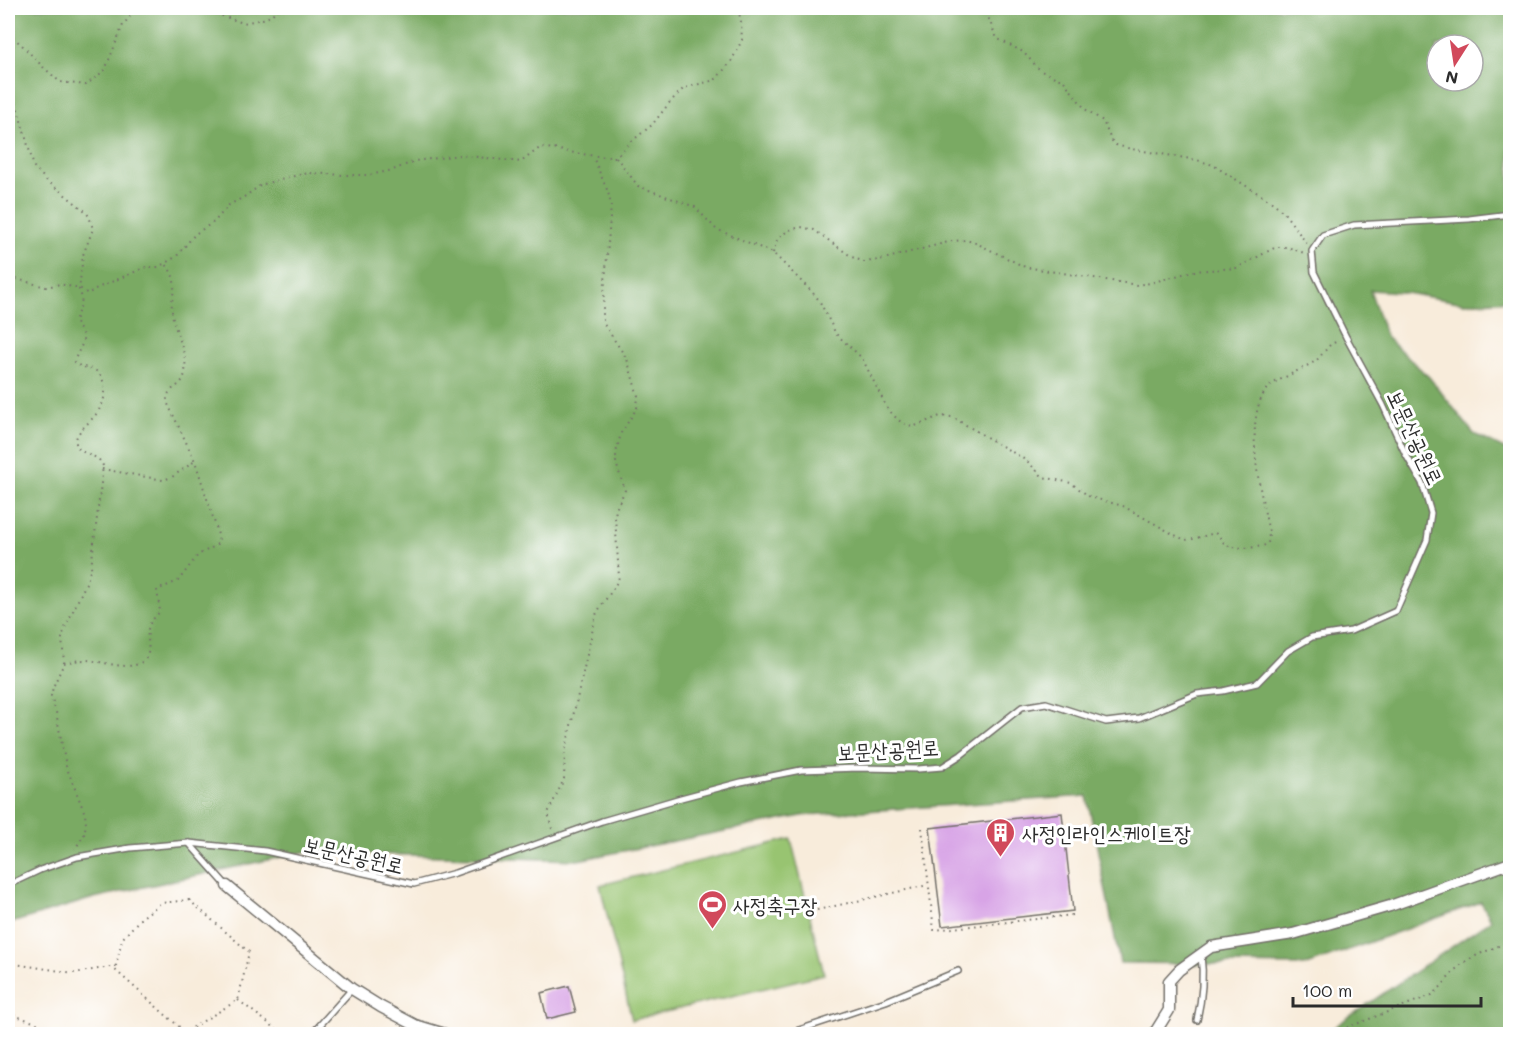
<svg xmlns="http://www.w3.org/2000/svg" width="1518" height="1042" viewBox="0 0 1518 1042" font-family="Mali,'Poor Story',sans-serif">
<rect width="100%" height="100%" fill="#fff"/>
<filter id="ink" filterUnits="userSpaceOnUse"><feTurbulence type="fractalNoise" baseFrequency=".0167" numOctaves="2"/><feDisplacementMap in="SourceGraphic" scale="12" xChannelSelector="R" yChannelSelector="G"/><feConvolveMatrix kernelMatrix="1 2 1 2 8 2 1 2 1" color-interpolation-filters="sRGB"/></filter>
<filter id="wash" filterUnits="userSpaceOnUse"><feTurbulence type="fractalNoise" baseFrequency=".008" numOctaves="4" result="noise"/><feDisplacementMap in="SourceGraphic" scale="24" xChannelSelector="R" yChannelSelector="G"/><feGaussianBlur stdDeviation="1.35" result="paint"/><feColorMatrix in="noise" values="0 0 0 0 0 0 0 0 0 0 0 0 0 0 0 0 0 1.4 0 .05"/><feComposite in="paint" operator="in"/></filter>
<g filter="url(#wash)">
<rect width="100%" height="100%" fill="#f8ecdb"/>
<!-- green -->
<path fill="#98c471" stroke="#62784e" stroke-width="1.5" d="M791,839L824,974L632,1020L600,885Z"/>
<!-- forest -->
<path fill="#7aaa63" stroke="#526a47" stroke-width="1.5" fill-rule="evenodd" d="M8,8H1510V300L1464,303L1400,292L1370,290L1386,337L1429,377L1474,434L1510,452V1034H1327L1337,1025L1491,920L1481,902L1307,965L1120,963L1087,796L807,815L578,860L304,852L94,898L8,924ZM1437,45H1473V81H1437Z"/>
<g id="blocks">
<!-- building -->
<g fill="#d8a4e6">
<path d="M1062,813L1073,911L942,926L930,828Z"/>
<path d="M569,986L576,1012L547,1019L541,993Z"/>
</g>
</g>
</g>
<g filter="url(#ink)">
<use href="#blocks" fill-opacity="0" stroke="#736f69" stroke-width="1.5"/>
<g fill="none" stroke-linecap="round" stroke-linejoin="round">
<defs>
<g id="service">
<path d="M189,843L227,886"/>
<path d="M8,885L40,870L77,857L130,848L189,843L265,851L414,884L455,873L602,821L681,798L741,782L801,770L859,768L918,769L942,767L961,755L1022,707L1046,703L1106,722L1139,718L1197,694L1223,691L1257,683L1288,651L1312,637L1351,631L1396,611L1427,540L1431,513L1422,483L1405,453L1383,405L1346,337L1314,272L1312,251L1323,235L1354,225L1469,219L1510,214"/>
<path d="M1197,1020C1202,998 1204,977 1201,955"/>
<path d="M312,1034L352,989"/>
<path d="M787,1034L886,1001L958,971"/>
</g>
<g id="minor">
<path d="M227,886L352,989L381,1007L415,1025L445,1034"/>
<path d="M1152,1034L1156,1031L1169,1010V981L1179,970L1211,947L1293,934L1390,906L1510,863"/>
</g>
</defs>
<!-- service casing -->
<use href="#service" stroke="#736f69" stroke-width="8"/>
<!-- minor casing -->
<use href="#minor" stroke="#736f69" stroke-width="13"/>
<!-- path -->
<g stroke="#736f69" stroke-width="2" stroke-dasharray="1.5 4.5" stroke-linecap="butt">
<path d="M199,8L243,23L267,18L280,8"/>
<path d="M983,8C990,17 991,29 998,39L1023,52L1041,71L1064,81L1085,109L1103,121L1111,140L1116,145L1131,149L1197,160L1213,165L1275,204L1285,214L1307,244"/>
<path d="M8,34L21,44L43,67L60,82L86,85L105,70L123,25L137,8"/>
<path d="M8,74L34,167L45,179L84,210L89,216L93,229L83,255L79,290C86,302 77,310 75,322C90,342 81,342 74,362C83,371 98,364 103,381C113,416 73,426 76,443C78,456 99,453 103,466L91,568L87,581L64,630L62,638L64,663L53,687L51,696L56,712L66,766L85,814L86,824L84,835L75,849"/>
<path d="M616,157L638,186L695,207L716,229L773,253L812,292L819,300L836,334L862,358L887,408L898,420L906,425L915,426L940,416L952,417L1019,456L1028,462L1043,477L1071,483L1090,497L1123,506L1173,534L1185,540L1193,539L1215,533C1220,536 1221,540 1225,544C1233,550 1260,548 1268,544L1269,533C1262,497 1239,410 1272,384L1316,361L1330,345L1337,341"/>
<path d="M773,253L777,240L782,235L789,230L801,227L814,230L852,257L864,262L880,260L952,241L966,240L976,243L1025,267L1137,285L1150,283L1194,271L1237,268L1276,247H1287L1304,253"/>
<path d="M8,271L13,278L46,287L60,284L81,289L88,294L95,289L146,267H158L176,257L195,234L214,222L229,205L244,197L261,185L284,178L309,173L344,175H369L393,170L415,161L460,155L521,162L541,147C567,151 590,157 616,157L632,141L652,125L670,102L684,88L715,80L731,62L742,40L741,22L738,8"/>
<path d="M102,469L163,480L172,477L195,461"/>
<path d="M64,663C72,661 80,660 87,660C103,661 134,674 146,658C152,649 145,636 149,626C151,620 157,616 160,611L157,590L178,581L198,555L215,546L219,542L217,530L195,461L167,402C166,385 183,390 185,372C188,352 174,332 172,312C170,291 182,284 165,263"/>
<path d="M922,828L934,930L1073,915"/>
<path d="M552,829L548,813L564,779L565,752L596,615C602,602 614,591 619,577L615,517L616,509L625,490L616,463V453L621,433L637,408L638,396L627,359L605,326L603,321V308L611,205L608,192L593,157"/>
<path d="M189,900L249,952L238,1000L185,1032L115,970L122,939L140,919L161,903Z"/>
<path d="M817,910L928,885"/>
<path d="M8,963L74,973L116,966"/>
<path d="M238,1000L283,1034"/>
<path d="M8,1013L67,1034"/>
<path d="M1330,1034L1432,995C1444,986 1450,973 1462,964C1476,954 1495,948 1510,941"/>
</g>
<!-- service -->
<use href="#service" stroke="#fff" stroke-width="5"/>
<!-- minor -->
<use href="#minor" stroke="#fff" stroke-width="10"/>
</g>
</g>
<!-- icons -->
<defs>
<symbol id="building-pin" viewBox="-11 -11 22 30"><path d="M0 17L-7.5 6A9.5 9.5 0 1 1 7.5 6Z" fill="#d1495b" stroke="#fff"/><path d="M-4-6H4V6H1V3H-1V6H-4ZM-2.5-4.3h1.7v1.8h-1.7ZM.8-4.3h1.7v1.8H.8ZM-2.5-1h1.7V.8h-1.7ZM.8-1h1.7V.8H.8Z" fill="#fff"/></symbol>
<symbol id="stadium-pin" viewBox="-11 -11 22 30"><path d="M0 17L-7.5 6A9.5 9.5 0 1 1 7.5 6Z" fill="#d1495b" stroke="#fff"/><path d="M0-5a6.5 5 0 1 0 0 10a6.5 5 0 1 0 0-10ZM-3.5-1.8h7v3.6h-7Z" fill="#fff"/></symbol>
</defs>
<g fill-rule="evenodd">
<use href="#building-pin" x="984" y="816" width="33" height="45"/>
<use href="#stadium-pin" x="696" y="888" width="33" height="45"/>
</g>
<g text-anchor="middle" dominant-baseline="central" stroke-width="6" stroke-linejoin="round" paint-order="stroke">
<!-- street labels -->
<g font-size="21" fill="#2b2b2b" stroke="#fff">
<text transform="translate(1416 437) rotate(65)">보문산공원로</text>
<text transform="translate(888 749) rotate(-3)">보문산공원로</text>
<text transform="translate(354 854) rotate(13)">보문산공원로</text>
</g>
<!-- poi labels -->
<g font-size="21" fill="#2b2b2b" stroke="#fff" text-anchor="start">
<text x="1022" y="832">사정인라인스케이트장</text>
<text x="733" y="904">사정축구장</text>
</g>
</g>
<!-- margin -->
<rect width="1518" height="1042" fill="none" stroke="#fff" stroke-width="30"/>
<!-- north arrow -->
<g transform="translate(1455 63) rotate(192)"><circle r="28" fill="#ffffff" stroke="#aaaaaa" stroke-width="1.5"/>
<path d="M0-4.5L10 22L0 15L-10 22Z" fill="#d1495b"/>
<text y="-9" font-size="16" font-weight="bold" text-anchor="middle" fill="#2b2b2b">N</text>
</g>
<!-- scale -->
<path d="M1293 997v9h188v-9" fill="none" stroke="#2b2b2b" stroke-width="3"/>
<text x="1302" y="997" font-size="18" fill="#2b2b2b" stroke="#ffffff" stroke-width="4.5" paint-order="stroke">100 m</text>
</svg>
